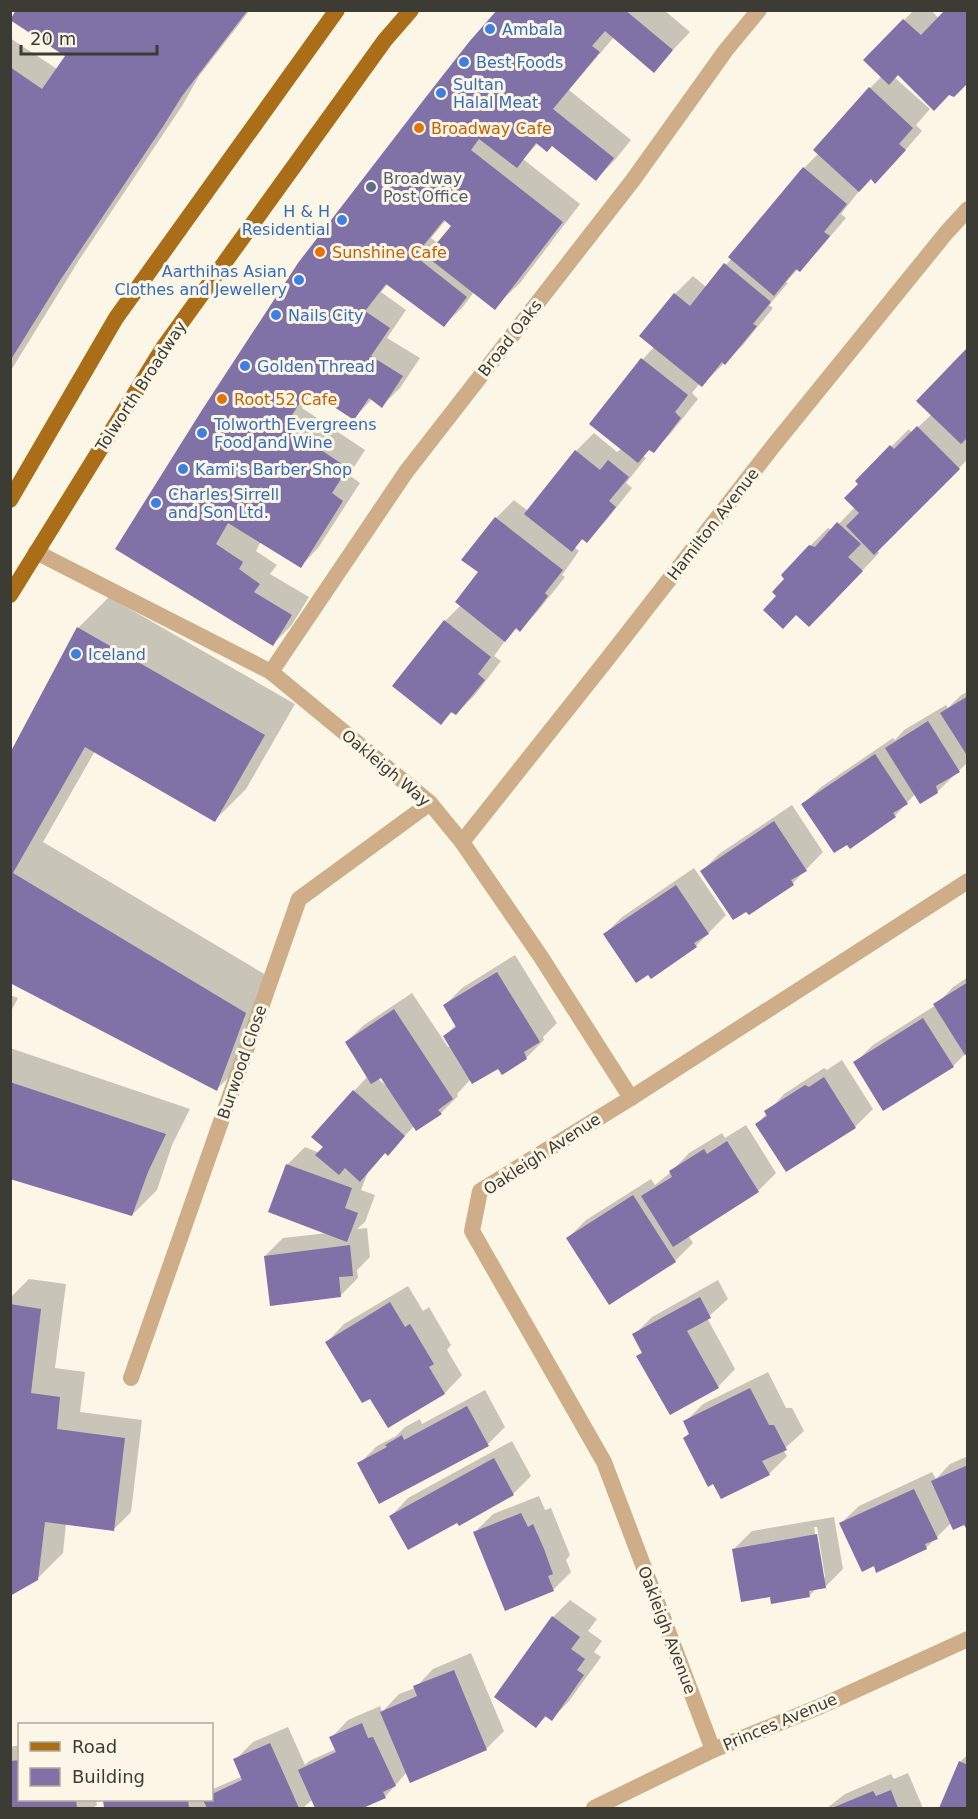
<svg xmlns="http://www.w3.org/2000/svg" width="978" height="1819" viewBox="0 0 978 1819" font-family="'DejaVu Sans',sans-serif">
<rect width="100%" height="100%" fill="#fbf6e5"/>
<!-- shadow -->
<g fill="#0003" fill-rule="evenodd">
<path d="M17,10H250L199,76L182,106L79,260L10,372V38L57,69L67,55Z"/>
<path d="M499,10H664L690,32L653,71L614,37L569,90L631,140L614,161L596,179L553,144L538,143L523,159L580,204L520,283L494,308L474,292L462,308L444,325L388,284L381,292L406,310L387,338L420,358L400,388L382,406L372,399L354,418L312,391L302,408L365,450L349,475L360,483L318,548L301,566L261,541L256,551L277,565L270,574L309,597L291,626L273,644L117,548ZM446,220L453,226L438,244L431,238Z"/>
<path d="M914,10H931L939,19L894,77L930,109L916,125L922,131L893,164L871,178L863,186L841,214L846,218L817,252L800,270L798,269L786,282L788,283L769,305L773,308L743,345L702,385L700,383L692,393L698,399L671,433L654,451L650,449L643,456L646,458L626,483L632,488L604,523L587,541L584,538L574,547L579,551L562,575L565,577L537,612L520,630L517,628L507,638L494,656L501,661L474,696L456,713L453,711L441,723L394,686L445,621L461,605L481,572L496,518L514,500L528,511L576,451L594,433L617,452L622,448L592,423L643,359L654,347L641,336L675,294L693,276L706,287L732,258L804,168L819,153L870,88L882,76L865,60Z"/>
<path d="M932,414L968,441V459L877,550L879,553L827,608L778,596L810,546L828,528L833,530L855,507L860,484L857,481L909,429L912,433Z"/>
<path d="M109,597L295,704L246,789L215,820L95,751L43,842L276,981L248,1058L217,1089L10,982V756L78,628Z"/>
<path d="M968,691V762L937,792L915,794L895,816L803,804L821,787L893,738L895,740L904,730L946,705L948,708L960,696Z"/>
<path d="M792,805L823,852L793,883L749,913L702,871L719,854Z"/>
<path d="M694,868L726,915L696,946L605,934L622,917Z"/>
<path d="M515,955L557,1023L543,1037L544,1040L526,1058L498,1067L471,1079L457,1094L458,1096L441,1113L414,1126L388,1154L386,1152L368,1172L361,1190L375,1195L365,1222L357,1229L367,1228L370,1257L357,1270L358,1278L340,1296L265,1256L283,1238L328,1233L287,1165L305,1147L320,1153L325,1147L354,1091L368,1076L346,1042L364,1025L412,993L448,1047L451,1046L445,1036L456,1025L445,1005L462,988ZM381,1076L388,1087L377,1078Z"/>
<path d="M968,977V1051L953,1066L855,1063L873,1045L936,1005L953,987Z"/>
<path d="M10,995L18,998L10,1013Z"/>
<path d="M10,1048L190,1109L172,1145L157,1190L132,1215L10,1177Z"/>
<path d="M842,1060L873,1109L855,1127L757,1124L784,1094L824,1068L827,1070Z"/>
<path d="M746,1125L776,1173L758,1191L688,1235L693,1243L675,1261L568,1238L586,1220L651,1179L655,1185L671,1172L689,1153L722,1133L725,1138Z"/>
<path d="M29,1279L66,1284L55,1368L85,1372L80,1412L142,1420L131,1512L113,1530L66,1524L63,1553L37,1579L10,1594V1298Z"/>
<path d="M718,1280L728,1299L707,1318L735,1369L718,1387L638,1356L643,1351L634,1335L652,1317Z"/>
<path d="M408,1286L423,1311L429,1307L451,1345L447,1350L462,1375L445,1393L389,1426L371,1397L327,1342L344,1324Z"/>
<path d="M768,1372L786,1408H792L804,1431L783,1450L787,1456L769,1474L685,1438L690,1433L685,1422L703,1404Z"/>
<path d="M485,1390L505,1427L488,1444L359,1464L377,1446L396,1436L405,1427L420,1419L422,1424Z"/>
<path d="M512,1441L531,1476L513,1494L458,1521L391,1516L408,1498Z"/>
<path d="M968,1456V1528L965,1523H951L926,1548L875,1564L841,1523L859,1506L932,1472L936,1479L950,1464Z"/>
<path d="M539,1496L545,1510L551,1508L570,1555L566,1560L571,1572L553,1590L475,1532L493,1514Z"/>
<path d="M834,1517L843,1569L825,1587L817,1588L809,1596L771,1595L734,1549L752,1531ZM814,1527H817L825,1577L823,1580Z"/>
<path d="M570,1600L597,1619L588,1631L602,1641L594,1652L601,1657L569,1701L552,1719L547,1716L536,1726L553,1617Z"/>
<path d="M471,1653L504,1731L487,1748L411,1781L407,1772L385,1797L359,1808H317L313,1799L303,1808H105L104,1800H212V1791L213,1789L243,1776L235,1760L253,1742L288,1727L305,1765L309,1761L336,1749L331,1738L348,1720L380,1706L382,1712L399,1694L415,1688L433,1669Z"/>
<path d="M20,1745V1800H96L97,1805L93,1808H10V1747Z"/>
<path d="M968,1754V1808H941L960,1762Z"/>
<path d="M908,1773L923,1808H827L845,1794L891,1774L894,1779Z"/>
</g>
<!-- building -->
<g fill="#8071a6">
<path d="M16,10H248L182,96L164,125L61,279L10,361V67L42,89L65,56L10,20Z"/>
<path d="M497,10H625L673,50L654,73L605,31L592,46L600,52L553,109L614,158L596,181L552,146L547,152L536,143L517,168L479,139L471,150L563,222L495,310L426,256L451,226L444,220L415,256L467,297L444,327L386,284L365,311L390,328L371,356L403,376L382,408L369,398L354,420L308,390L285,426L348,468L332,493L343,501L301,568L228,523L216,544L243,562L239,569L260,584L254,592L292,615L273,646L115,549L202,410L298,263L422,102L469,42Z"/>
<path d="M945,10H968V83L954,97L949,95L934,111L898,75L889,85L863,60L903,19L921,35Z"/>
<path d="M869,87L913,128L899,144L906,150L875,184L871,179L859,192L813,150Z"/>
<path d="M803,167L847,204L824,232L830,236L800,272L796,269L774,296L728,257Z"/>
<path d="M724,263L771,302L753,324L757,326L725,365L722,362L702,387L639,336L674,293L690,306Z"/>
<path d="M968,347V437L961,444L916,401Z"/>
<path d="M641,358L688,395L675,412L681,418L654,453L649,450L638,463L589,424Z"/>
<path d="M917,426L960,469L874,555L846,526L859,513L844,498L858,484L855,481L890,445L894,449Z"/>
<path d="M575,450L600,470L608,460L629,477L609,501L616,507L587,543L582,539L572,552L524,514Z"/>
<path d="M495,517L563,570L545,593L548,596L520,632L516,628L505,642L455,602L478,572L461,560Z"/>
<path d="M837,522L861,544L848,557L863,571L809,627L796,615L783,629L763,610L776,596L772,592L784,579L781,575L809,545L815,547Z"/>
<path d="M444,620L491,657L478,674L485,680L456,715L451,712L441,725L392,686Z"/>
<path d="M77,627L265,735L215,822L85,747L13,873L246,1013L217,1091L10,983V753Z"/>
<path d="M968,696V757L940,713Z"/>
<path d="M928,721L960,772L936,786L938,793L920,804L885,748Z"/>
<path d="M875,754L908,804L893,813L896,817L850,849L847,845L834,853L801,804Z"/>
<path d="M774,821L807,871L791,880L794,885L749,915L746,912L733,920L700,871Z"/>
<path d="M676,885L709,934L694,943L697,947L651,979L648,975L636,983L603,934Z"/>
<path d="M497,972L540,1042L524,1052L527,1059L502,1075L498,1069L472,1084L443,1036L456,1027L443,1005Z"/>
<path d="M968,982V1053L965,1055L933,1004Z"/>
<path d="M394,1009L453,1099L438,1110L442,1114L416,1131L381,1078L371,1084L345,1042Z"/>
<path d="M923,1018L954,1067L883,1111L853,1062Z"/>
<path d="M824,1077L856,1128L786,1172L755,1124L767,1116L764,1111L805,1085L809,1087Z"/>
<path d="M10,1082L166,1134L148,1172L132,1216L10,1179Z"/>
<path d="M353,1090L405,1136L388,1156L385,1153L360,1182L345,1168L339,1175L315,1155L323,1147L311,1137Z"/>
<path d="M727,1141L759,1192L673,1247L641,1196L672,1177L669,1171L704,1149L707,1154Z"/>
<path d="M286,1164L352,1188L345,1208L358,1213L347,1242L268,1212Z"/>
<path d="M633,1195L676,1262L609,1305L566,1238Z"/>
<path d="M350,1245L353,1276L339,1277L341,1297L270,1306L264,1256Z"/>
<path d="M700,1297L711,1318L687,1331L719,1388L670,1415L636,1356L642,1353L632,1334Z"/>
<path d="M390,1302L405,1327L410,1324L434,1364L429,1367L445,1394L388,1428L370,1399L362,1403L325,1342Z"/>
<path d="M10,1304L41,1309L31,1393L60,1397L57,1429L125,1438L114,1531L45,1522L38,1580L10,1596Z"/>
<path d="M750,1388L769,1425H774L787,1450L762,1461L770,1475L721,1499L713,1484L708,1487L683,1438L689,1434L683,1421Z"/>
<path d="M467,1406L489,1446L379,1504L357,1463L387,1447L385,1445L402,1435L404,1440Z"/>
<path d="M494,1458L514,1495L459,1526L457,1523L408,1550L389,1516Z"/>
<path d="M968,1465V1531L964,1525L953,1530L931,1481Z"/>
<path d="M914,1489L938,1539L925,1544L927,1549L876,1573L874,1566L862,1572L839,1523Z"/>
<path d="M521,1513L528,1527L533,1524L544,1549L553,1574L548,1576L554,1591L505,1611L473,1532Z"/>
<path d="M817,1534L826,1588L809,1591L810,1597L771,1604L770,1597L741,1602L732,1549Z"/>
<path d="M552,1616L580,1637L571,1649L585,1659L577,1670L584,1675L552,1721L545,1716L536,1728L494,1697Z"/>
<path d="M454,1670L487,1750L410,1783L380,1712L417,1696L413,1686Z"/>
<path d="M362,1723L368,1738L373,1737L396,1786L383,1792L386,1798L363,1808H315L298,1770L336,1752L329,1737Z"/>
<path d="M270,1743L299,1808H207L203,1800H212V1794L242,1780L233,1759Z"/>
<path d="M20,1760V1800H76L77,1808H10V1761Z"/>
<path d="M959,1761L968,1765V1808H939Z"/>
<path d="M891,1790L898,1808H832L873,1791L876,1796Z"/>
<path d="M103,1800H188L189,1808H104Z"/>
</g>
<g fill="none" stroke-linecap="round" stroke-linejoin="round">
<!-- service -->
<path stroke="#cfad88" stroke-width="16" d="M271,672L406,472L633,180L726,50L759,10"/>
<!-- minor -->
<g stroke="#cfad88" stroke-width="16">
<path d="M36,552L271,672L430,803L462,842L541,957L631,1098"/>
<path d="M462,842L605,662L774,445L946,233L968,209"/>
<path d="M131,1378L299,899L430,803"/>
<path d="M713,1750L604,1462L472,1231L480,1191L631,1098L968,881"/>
<path d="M594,1808L713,1750L821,1706L968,1639"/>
</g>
<!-- primary -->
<g stroke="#ab6e18" stroke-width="16">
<path d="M10,500L116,318L337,10"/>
<path d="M10,595L163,348L385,40L411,10"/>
</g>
</g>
<!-- markers -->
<g fill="#3f7fe0" stroke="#fbf6e5" stroke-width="2">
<circle cx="490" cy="29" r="6"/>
<circle cx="464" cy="62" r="6"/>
<circle cx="441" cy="93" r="6"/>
<circle cx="342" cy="220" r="6"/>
<circle cx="299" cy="280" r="6"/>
<circle cx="276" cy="315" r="6"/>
<circle cx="245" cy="366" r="6"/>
<circle cx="202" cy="433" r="6"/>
<circle cx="183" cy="469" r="6"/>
<circle cx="156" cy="503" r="6"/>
<circle cx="76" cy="654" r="6"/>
</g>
<g fill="#e8710a" stroke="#fbf6e5" stroke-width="2">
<circle cx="419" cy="128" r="6"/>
<circle cx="320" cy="252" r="6"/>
<circle cx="222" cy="399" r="6"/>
</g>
<circle fill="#5c6f8a" stroke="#fbf6e5" stroke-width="2" cx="371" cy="187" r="6"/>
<g text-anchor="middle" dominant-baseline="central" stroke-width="6" stroke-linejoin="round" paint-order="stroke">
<!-- shop labels -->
<g font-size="16" fill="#366cbe" stroke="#fbf6e5" text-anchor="start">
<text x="502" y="29">Ambala</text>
<text x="476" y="62">Best Foods</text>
<text x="453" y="84">Sultan<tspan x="453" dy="18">Halal Meat</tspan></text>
<text x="330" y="211" text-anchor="end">H &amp; H<tspan x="330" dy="18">Residential</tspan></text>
<text x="287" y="271" text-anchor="end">Aarthihas Asian<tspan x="287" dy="18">Clothes and Jewellery</tspan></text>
<text x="288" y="315">Nails City</text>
<text x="257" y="366">Golden Thread</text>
<text x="214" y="424">Tolworth Evergreens<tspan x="214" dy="18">Food and Wine</tspan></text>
<text x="195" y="469">Kami's Barber Shop</text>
<text x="168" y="494">Charles Sirrell<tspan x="168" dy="18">and Son Ltd.</tspan></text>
<text x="88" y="654">Iceland</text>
</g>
<!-- food labels -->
<g font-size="16" fill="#c56008" stroke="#fbf6e5" text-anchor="start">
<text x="431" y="128">Broadway Cafe</text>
<text x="332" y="252">Sunshine Cafe</text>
<text x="234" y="399">Root 52 Cafe</text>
</g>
<!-- service labels -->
<g font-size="16" fill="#4e5e75" stroke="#fbf6e5" text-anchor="start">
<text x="383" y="178">Broadway<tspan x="383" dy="18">Post Office</tspan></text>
</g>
<!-- street labels -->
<g font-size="16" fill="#3c3b34" stroke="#fbf6e5">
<text transform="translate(510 338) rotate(-52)">Broad Oaks</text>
<text transform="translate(141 386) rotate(-57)">Tolworth Broadway</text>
<text transform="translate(713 524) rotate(-52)">Hamilton Avenue</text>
<text transform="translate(386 768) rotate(40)">Oakleigh Way</text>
<text transform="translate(242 1062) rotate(-71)">Burwood Close</text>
<text transform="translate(542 1154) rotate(-33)">Oakleigh Avenue</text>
<text transform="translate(667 1630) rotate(69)">Oakleigh Avenue</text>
<text transform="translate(780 1722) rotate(-23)">Princes Avenue</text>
</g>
</g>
<!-- border -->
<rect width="978" height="1819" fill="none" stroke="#3c3b34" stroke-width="24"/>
<!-- legend -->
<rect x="18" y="1723" width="195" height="78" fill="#fbf6e5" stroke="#afab9e" stroke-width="1.5"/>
<rect x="30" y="1742" width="30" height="9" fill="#ab6e18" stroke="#afab9e" stroke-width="1.5"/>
<text x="72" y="1753" font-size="18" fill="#3c3b34">Road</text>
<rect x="30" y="1768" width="30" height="18" fill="#8071a6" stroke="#afab9e" stroke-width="1.5"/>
<text x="72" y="1783" font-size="18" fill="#3c3b34">Building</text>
<!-- scale -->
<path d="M21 45v9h136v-9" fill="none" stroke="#3c3b34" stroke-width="3"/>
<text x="30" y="45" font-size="18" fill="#3c3b34" stroke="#fbf6e5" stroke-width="4.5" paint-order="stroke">20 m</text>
</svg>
